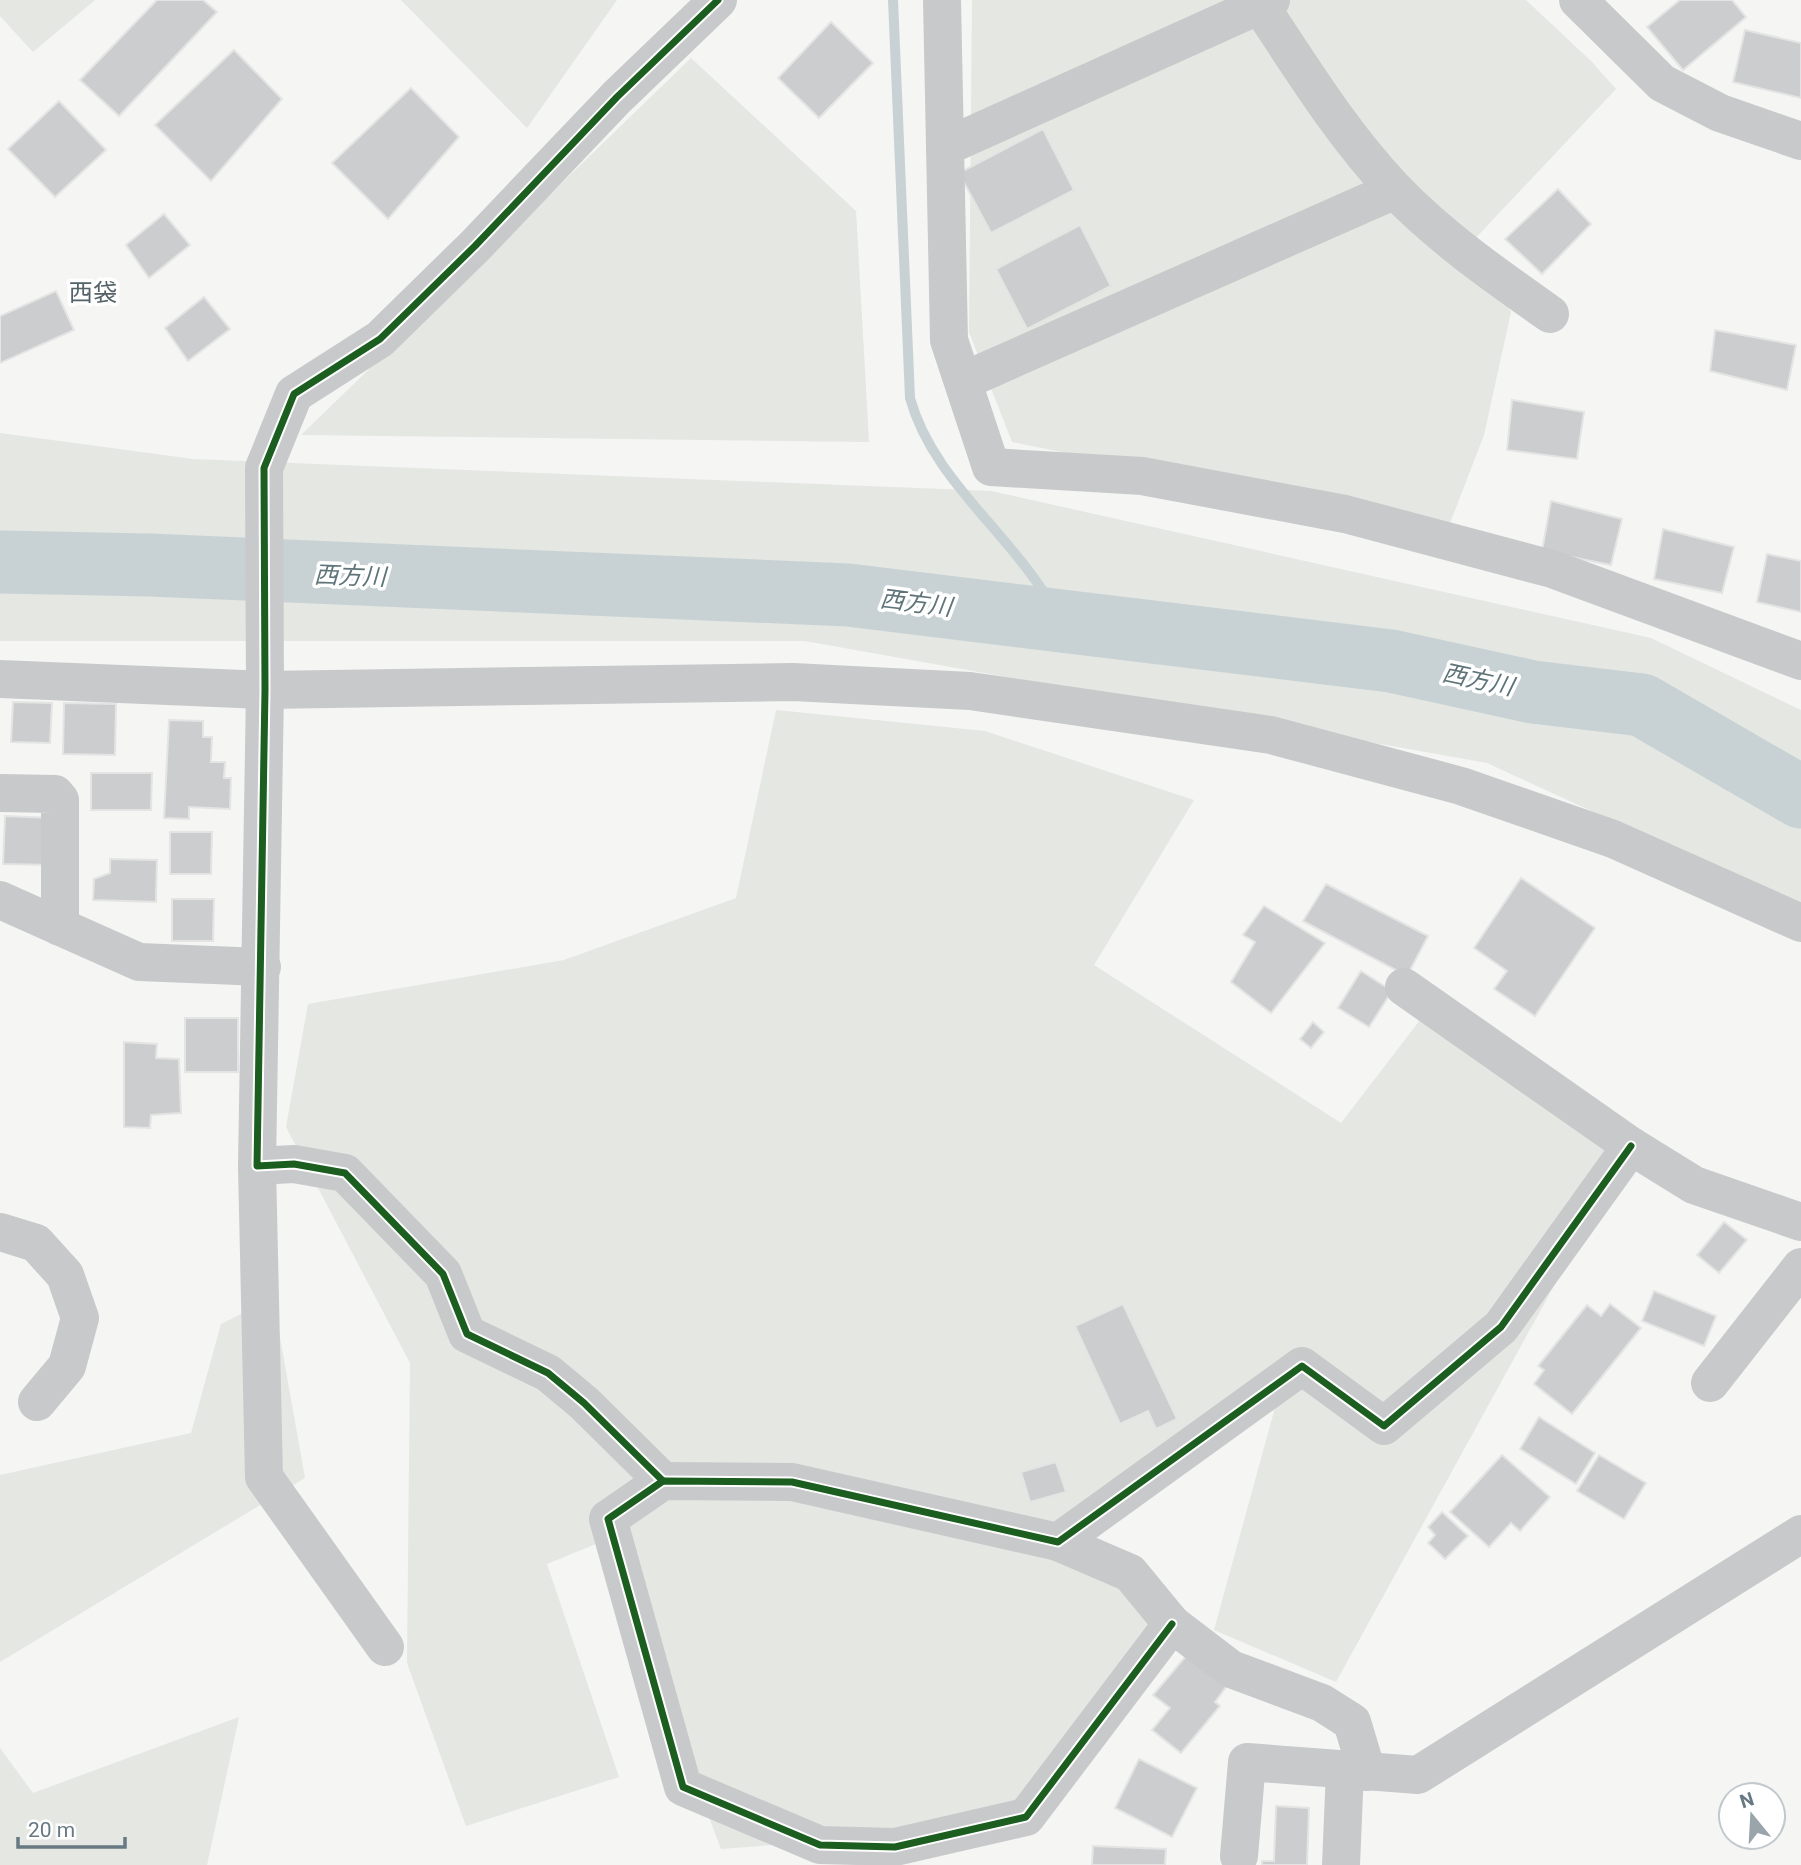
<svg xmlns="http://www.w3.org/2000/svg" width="1801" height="1865" viewBox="0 0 1801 1865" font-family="Roboto,'Noto Sans JP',sans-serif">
<rect width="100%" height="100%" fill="#f5f5f4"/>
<!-- green -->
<g fill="#e4e7e2">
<path d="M0,0H95L33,52L0,16Z"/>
<path d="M401,0H617L527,128Z"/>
<path d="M972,0H1526L1592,62L1616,89L1470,244L1511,312L1484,435L1447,531L1012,442L969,332Z"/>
<path d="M691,58L856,211L869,442L301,435Z"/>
<path d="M0,433L193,459L991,491L1651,638L1801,710V908L1487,763L805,641H0Z"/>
<path d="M776,710L985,731L1194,800L1094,965L1341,1123L1430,1007L1631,1146L1336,1682L1214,1630L1282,1382L1058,1541L1172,1624L1036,1804L968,1830L721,1849L643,1642L613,1537L547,1564L619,1777L466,1826L407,1663L410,1363L286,1127L308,1004L564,960L736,898Z"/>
<path d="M273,1298L305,1478L0,1662V1475L191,1433L221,1324Z"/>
<path d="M239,1717L207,1865H0V1748L33,1793Z"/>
</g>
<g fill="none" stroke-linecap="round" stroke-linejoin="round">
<!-- stream -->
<path stroke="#c8d2d4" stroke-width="10" d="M893,0L910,398C928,463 979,508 1020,560C1036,579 1049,601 1064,621"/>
<!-- river -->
<path stroke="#c8d2d4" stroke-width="63" d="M0,562L149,565L848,595L1391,661L1533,692L1642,705L1801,797"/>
</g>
<!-- building -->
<g fill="#cccdce" stroke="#e4e4e4" stroke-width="2">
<path d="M157,0H203L217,12L119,116L80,80Z"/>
<path d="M1680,0H1732L1746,17L1683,70L1647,27Z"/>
<path d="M831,22L873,63L819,118L778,78Z"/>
<path d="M1745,30L1801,43V98L1733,82Z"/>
<path d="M234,50L282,99L211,181L155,125Z"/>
<path d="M411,88L459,137L388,219L332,163Z"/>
<path d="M59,101L106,150L55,197L8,149Z"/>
<path d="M1043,129L1074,190L991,233L959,173Z"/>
<path d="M1558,189L1591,224L1542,274L1505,239Z"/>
<path d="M164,214L190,245L149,278L126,245Z"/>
<path d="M1080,225L1111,286L1027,329L996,269Z"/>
<path d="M56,291L74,330L0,363V316Z"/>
<path d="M204,297L230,329L188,361L165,328Z"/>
<path d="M1715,330L1796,345L1787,390L1710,371Z"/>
<path d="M1512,400L1584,412L1577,459L1507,450Z"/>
<path d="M1551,501L1622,519L1611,565L1542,551Z"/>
<path d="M1663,529L1734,547L1722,593L1654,579Z"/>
<path d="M1767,554L1801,561V612L1757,602Z"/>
<path d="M13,702L52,703L50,743L11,742Z"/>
<path d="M64,703L116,704L115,755L63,754Z"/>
<path d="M169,720L203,721V737H212L211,762H225L224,778H231L230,809L189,807V819L164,818Z"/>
<path d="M91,773H152L151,810H91Z"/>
<path d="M5,816L53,818L52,865L3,864Z"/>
<path d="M170,832H212L211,874H170Z"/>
<path d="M110,859L157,860L156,902L93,900L94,879L110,873Z"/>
<path d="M1521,878L1595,928L1535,1016L1494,989L1507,971L1474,948Z"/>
<path d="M1326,884L1428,936L1407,976L1303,921Z"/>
<path d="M172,899H214L213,941H172Z"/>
<path d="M1264,906L1325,943L1271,1013L1231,982L1255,942L1243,935Z"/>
<path d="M1361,971L1392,991L1369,1027L1338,1008Z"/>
<rect x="185" y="1018" width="53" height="54"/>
<path d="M1313,1022L1324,1032L1311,1048L1300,1039Z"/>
<path d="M124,1042L157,1044L156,1058L179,1059L181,1113L151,1115L150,1128L124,1127Z"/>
<path d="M1724,1222L1747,1240L1719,1273L1697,1255Z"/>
<path d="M1654,1291L1716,1316L1704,1346L1642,1321Z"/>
<path d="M1123,1304L1177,1419L1156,1429L1148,1411L1120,1424L1075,1326Z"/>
<path d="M1610,1304L1641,1328L1572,1414L1534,1384L1544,1370L1538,1366L1587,1305L1601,1316Z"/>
<path d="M1539,1417L1595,1453L1576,1484L1520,1449Z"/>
<path d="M1502,1455L1550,1497L1520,1531L1511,1523L1489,1547L1450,1512Z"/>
<path d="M1599,1455L1646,1483L1624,1519L1577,1491Z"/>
<path d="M1056,1462L1066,1492L1030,1502L1021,1472Z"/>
<path d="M1442,1512L1468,1536L1445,1559L1428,1543L1435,1535L1428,1527Z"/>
<path d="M1187,1655L1226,1687L1215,1702L1220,1706L1181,1753L1152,1730L1170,1708L1153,1695Z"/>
<path d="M1139,1759L1197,1788L1172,1837L1115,1808Z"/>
<path d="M1276,1806L1309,1808L1307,1865H1262V1861H1274Z"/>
<path d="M1093,1846L1166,1849L1165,1865H1092Z"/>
</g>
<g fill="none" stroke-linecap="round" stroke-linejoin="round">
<!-- minor -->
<g stroke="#c8c9ca" stroke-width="38">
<path d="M942,0L949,340L991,467L1142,476L1345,514L1552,569L1801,661"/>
<path d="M1578,0L1662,83L1720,113L1801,141"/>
<path d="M1261,7C1303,70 1342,134 1394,189C1440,237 1496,276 1550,314"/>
<path d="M945,147L1271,0"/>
<path d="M963,381L1395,190"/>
<path d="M0,679L265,690L793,682L970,691L1271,735L1461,786L1613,839L1801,923"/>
<path d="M0,793L55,794L60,800V927"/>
<path d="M0,900L139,962L262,967"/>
<path d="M1404,987L1631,1146L1694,1185L1801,1222"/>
<path d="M257,1166L264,1477L385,1647"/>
<path d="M0,1232L36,1243L65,1275L80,1318L67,1366L37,1402"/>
<path d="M1710,1383L1801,1267"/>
<path d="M663,1481L584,1403L548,1373L467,1334L443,1274L345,1173L294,1164L257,1166L265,690L264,468L294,394L380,339L475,246L617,97L718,0"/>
<path d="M1058,1542L1130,1573L1172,1624L1231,1669L1322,1703L1352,1722L1367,1772"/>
<path d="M1172,1624L1026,1817L895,1847L820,1845L683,1787L608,1519L663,1481L792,1482L1058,1542L1302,1366L1384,1426L1501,1327L1631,1146"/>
<path d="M1239,1856L1247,1762L1418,1775L1801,1534"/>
<path d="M1341,1865L1345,1770"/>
</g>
<defs>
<g id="cycleway">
<path d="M663,1481L584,1403L548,1373L467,1334L443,1274L345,1173L294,1164L257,1166L265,690L264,468L294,394L380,339L475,246L617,97L718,0"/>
<path d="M1172,1624L1026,1817L895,1847L820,1845L683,1787L608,1519L663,1481L792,1482L1058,1542L1302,1366L1384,1426L1501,1327L1631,1146"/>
</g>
</defs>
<!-- cycleway casing -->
<use href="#cycleway" stroke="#fff" stroke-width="11"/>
<!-- cycleway -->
<use href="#cycleway" stroke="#1b5e20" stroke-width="7"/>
</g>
<g text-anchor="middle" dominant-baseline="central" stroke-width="7" stroke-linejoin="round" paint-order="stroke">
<!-- neighbourhood labels -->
<g font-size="24" fill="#546269" stroke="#fff">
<text x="93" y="293">西袋</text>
</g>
<!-- water labels -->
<g font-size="24" font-style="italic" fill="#5e7478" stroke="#fff">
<text transform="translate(350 576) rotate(2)">西方川</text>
<text transform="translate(916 603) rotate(7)">西方川</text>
<text transform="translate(1478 680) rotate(12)">西方川</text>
</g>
</g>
<!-- north arrow -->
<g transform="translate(1752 1816) rotate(342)"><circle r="33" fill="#ffffff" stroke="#c2c9cd" stroke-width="2"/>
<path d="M0-5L12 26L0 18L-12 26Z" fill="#99a4ab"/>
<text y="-10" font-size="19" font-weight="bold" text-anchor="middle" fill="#677983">N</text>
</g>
<!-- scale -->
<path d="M18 1837v10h107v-10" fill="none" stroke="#677983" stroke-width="3.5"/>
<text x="28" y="1837" font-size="21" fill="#677983" stroke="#ffffff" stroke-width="5" paint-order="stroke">20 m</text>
</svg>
